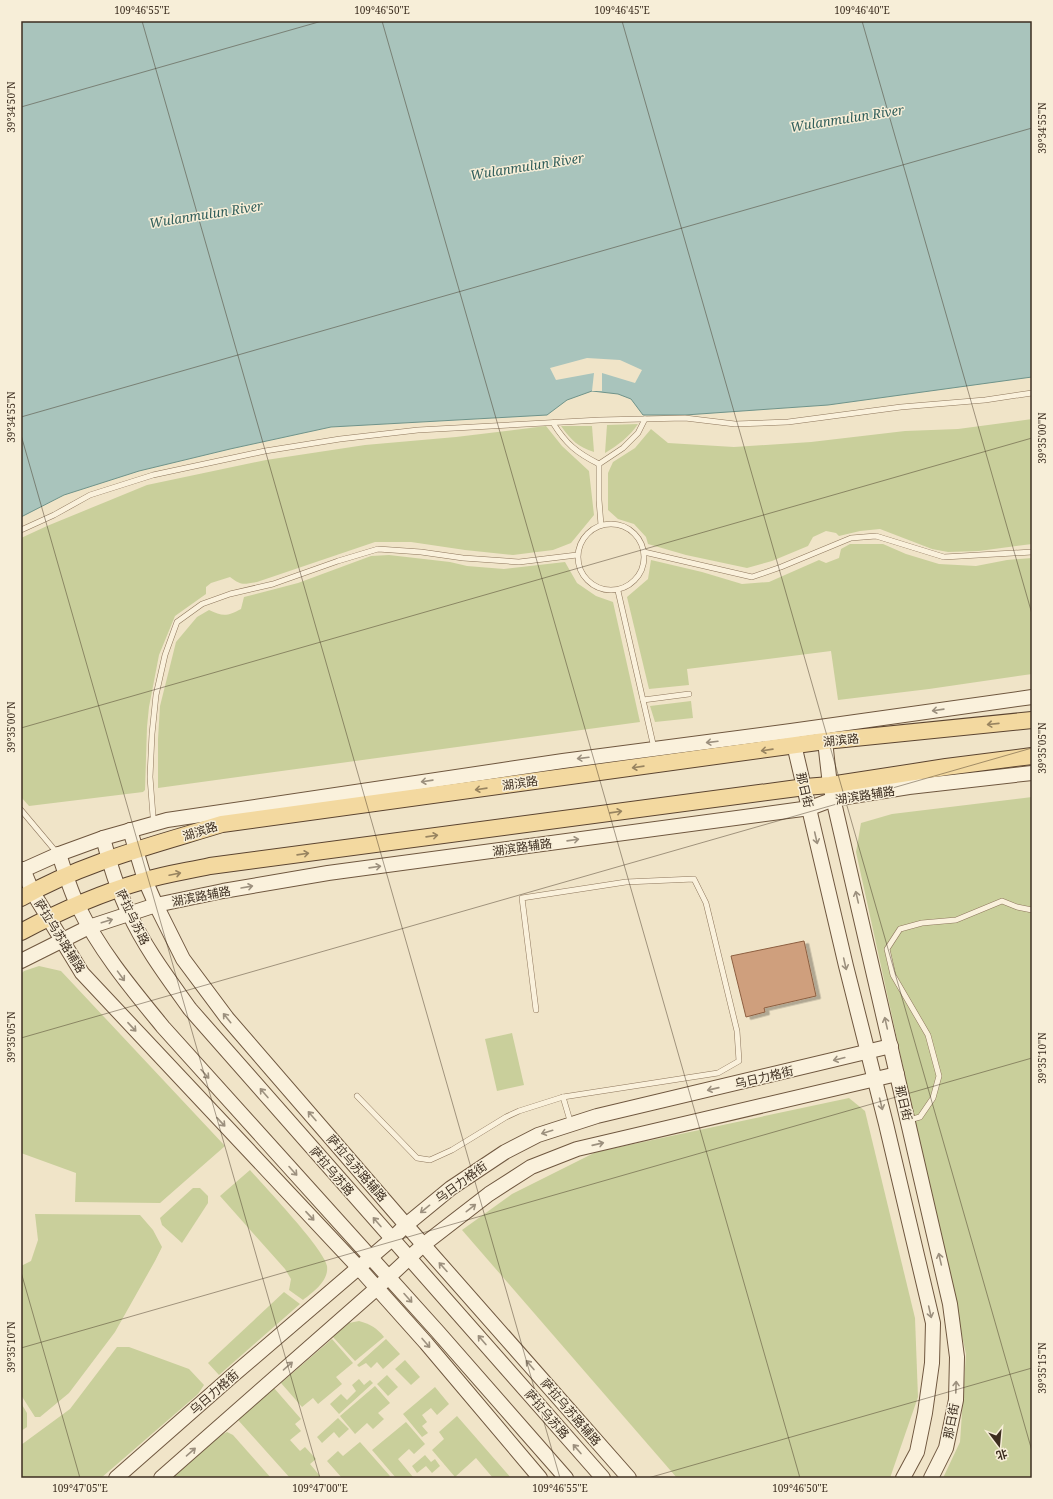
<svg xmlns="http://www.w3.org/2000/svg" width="1053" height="1499" viewBox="0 0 1053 1499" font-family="'Noto Serif','Noto Sans SC',serif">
<defs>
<filter id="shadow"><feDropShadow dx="4.5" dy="2.5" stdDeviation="0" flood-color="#0004"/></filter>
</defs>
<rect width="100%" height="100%" fill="#f0e4c8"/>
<!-- green -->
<g fill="#c9cf9b">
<path d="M1032,419V544L979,551L948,552L932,549L880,529L860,531L839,536L836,533L826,531L813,537L808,546L772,561L747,568L686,555L648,544L646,537L634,524L618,519L608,510V473L613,462L635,448L651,429L668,443L734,447L811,442L905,431L958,429Z"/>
<path d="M638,424C629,437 618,445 605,453L607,425Z"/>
<path d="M546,426L562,446L589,471L594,515L571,543L553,550L513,555L465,550L411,542H375L257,582C243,584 242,586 230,577L211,583L206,587V594L175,616L159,655L149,707L147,727L145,790L143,792L29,806L21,797V538L47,526L147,485L266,460L365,445L456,437Z"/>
<path d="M561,426H592L594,452C578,447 571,440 561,426Z"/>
<path d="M850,544H883L906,554L939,564L976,566L1007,560L1032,558V674L929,689L838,700L831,651L687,669L689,685L649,689L627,597L648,579L651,560L702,572L742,584L769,582L819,560L826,563L839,558L841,549Z"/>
<path d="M389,555L450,562L467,566L504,569L565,562L577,583L596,596L613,602L640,722L158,788V739L160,706L176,642L197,617L209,610C223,617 228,616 241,609L244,597L298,583L371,556Z"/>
<path d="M691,701L693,718L655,722L650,706Z"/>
<path d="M1032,797V1478H943L960,1442L966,1354L856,852L861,823L892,814Z"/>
<path d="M39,966L61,971L225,1146L160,1203L75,1202L76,1173L21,1153V974L24,971Z"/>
<path d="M512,1033L524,1085L497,1091L485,1039Z"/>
<path d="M849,1098L865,1111L915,1318L918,1397L890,1478H677L462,1230L512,1194L596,1152Z"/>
<path d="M250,1170C264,1186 325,1250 327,1266C329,1281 313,1292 303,1300L289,1290L291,1279L285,1269L220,1196Z"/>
<path d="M193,1188H200L208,1196V1203L182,1243L162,1225L160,1218Z"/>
<path d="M35,1214L140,1215L153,1230L162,1247L155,1261L115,1332L69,1393L40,1417H35L21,1395V1266L31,1261L38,1240Z"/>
<path d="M284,1292L300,1304L219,1375L208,1363Z"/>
<path d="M359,1321C370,1324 377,1328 384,1337L355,1361L333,1337L349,1323Z"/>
<path d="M332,1339L353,1363L336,1377L342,1384L318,1404L313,1398L302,1407L281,1383Z"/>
<path d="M386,1339L400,1354L383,1369L377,1362L371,1368L366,1363L359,1367L357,1365Z"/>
<path d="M117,1347H129L189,1369L204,1385L198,1394L101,1478H21V1445L70,1409Z"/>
<path d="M405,1360L420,1377L411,1385L395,1369Z"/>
<path d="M387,1375L398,1387L388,1396L377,1384Z"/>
<path d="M359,1379L364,1385L370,1380L373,1383L339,1414L330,1404L341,1394L347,1400L356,1391L352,1385Z"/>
<path d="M375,1386L390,1403L378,1413L384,1419L373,1429L367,1423L355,1434L340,1416Z"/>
<path d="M435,1387L449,1404L437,1415L431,1408L422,1415L427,1422L422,1426L428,1433L422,1437L403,1414Z"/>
<path d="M274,1388L301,1419L295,1424L301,1431L290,1440L300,1451L305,1447L316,1459L310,1464L320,1476L317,1478H290L238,1420Z"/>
<path d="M21,1403L27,1413V1427L21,1431Z"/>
<path d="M457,1416L511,1478H493L476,1458L455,1477L432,1450L444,1439L439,1432Z"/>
<path d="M338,1418L349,1429L339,1438L334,1432L322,1443L317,1437Z"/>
<path d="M406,1422L425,1444L414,1454L409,1449L398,1459L413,1477L411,1478H396L372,1450Z"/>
<path d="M227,1432L233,1435L271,1478H172L219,1436Z"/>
<path d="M360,1442L390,1476L388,1478H342L327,1461L338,1451L343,1456Z"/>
<path d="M425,1455L431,1462L435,1459L440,1466L432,1473L426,1466L417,1473L412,1466Z"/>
</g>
<!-- water -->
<path fill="#a9c4bc" stroke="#6f938a" d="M21,21H1032V377L828,405L685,415H643L631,399L618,394L592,391L567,400L547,415L331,427L230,449L139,471L64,495L21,517Z"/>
<!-- pier -->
<path fill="#f0e4c8" d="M587,358L620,360L642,370L635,383L602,373V391H592L594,373L556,380L550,368Z"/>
<!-- building -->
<path fill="#cf9f7d" stroke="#8d5f41" filter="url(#shadow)" d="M804,941L816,996L764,1008L765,1012L746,1017L731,956Z"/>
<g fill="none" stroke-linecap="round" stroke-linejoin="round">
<defs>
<g id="lane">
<path d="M553,423C566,444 577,453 599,464"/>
<circle cx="611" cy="557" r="33"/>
<path d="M601,525L599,500V464L623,448L638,433L645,419"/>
<path d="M21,530L54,515L90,495L153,475L265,451L340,439L418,430L600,420L685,418L735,424L788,422L901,407L985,400L1032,393"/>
<path d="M644,552L752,577L781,567L851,538L876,536L944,557L1032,552"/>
<path d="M618,591L654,748"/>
<path d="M643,700L689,694"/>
<path d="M21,810L58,854"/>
<path d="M153,816L150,777L152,734L156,695L165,655L177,622L202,604L230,594L273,584L338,561L378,549L421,552L463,558L519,562L577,555"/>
<path d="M357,1096L417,1158L430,1160L452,1150L506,1117L519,1111L563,1097L718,1073L739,1061L737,1031L706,903L694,879L626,882L522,898L536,1010"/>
<path d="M563,1097L571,1124"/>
<path d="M909,1120L920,1117L933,1098L939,1076L928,1035L893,975L887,949L900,929L922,923L956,920L1002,901L1017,907L1032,910"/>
</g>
<g id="secondary">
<path d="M822,732L825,741L830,785L950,1304L957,1357L956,1400L946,1448L931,1478"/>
<path d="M792,736L846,966L886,1124L933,1323L932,1363L925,1413L917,1452L903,1478"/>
<path d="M130,830L145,880L156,905L183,959L227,1018L406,1225L629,1478"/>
<path d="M103,838C110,864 117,889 129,913C145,948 168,978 190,1009L603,1478"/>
<path d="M59,854C65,872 70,890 78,906C100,951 132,989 163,1027L438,1332L566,1478"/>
<path d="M23,869L32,891L82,973L359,1268L426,1343L540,1478"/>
<path d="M21,871L59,854L103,838L167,820L563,761L791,731L1032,697"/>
<path d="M21,961L89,927L156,905L223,891L328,873L810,808L834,799L909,787L1032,773"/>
<path d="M116,1478L232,1376L392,1239L406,1225L451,1188L505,1152L538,1135L597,1116L891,1046"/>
<path d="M161,1478L377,1288L423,1245L489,1194L531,1167L577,1149L897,1074"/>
</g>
<g id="primary">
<path d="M21,898C84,862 154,845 222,824L825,741L1032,720"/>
<path d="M21,932C60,911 101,893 143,881C165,874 188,871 210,866L805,787L830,785L946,767L1032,756"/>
</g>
</defs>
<!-- lane casing -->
<use href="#lane" stroke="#8d765c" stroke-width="6"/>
<!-- secondary casing -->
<use href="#secondary" stroke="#6f573f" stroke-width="16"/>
<!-- primary casing -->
<use href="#primary" stroke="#5b4430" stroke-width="18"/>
<!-- lane -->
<use href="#lane" stroke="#faf1dc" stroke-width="5"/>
<!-- secondary -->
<use href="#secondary" stroke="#faf1dc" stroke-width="14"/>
<!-- primary -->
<use href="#primary" stroke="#f3d9a0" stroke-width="16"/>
</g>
<!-- one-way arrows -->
<defs><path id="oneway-shaft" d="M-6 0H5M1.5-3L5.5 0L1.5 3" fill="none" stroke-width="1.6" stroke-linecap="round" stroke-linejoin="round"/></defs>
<g stroke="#9c907e">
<use href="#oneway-shaft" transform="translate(938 710) rotate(172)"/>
<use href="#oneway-shaft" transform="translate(712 742) rotate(173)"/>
<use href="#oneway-shaft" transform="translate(583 758) rotate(173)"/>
<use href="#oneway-shaft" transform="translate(427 781) rotate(172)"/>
<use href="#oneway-shaft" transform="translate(816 838) rotate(77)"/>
<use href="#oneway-shaft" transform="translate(573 840) rotate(-8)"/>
<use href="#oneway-shaft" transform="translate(375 867) rotate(-8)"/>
<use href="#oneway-shaft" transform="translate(247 887) rotate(-10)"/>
<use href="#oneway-shaft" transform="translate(857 897) rotate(-103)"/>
<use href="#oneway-shaft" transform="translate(107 921) rotate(-17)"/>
<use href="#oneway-shaft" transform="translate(845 964) rotate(77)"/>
<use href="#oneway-shaft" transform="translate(121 976) rotate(54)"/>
<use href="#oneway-shaft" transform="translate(227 1018) rotate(-129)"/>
<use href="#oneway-shaft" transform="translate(886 1023) rotate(-103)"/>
<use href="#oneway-shaft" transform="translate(132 1027) rotate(47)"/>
<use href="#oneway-shaft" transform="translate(839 1059) rotate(166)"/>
<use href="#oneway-shaft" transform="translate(205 1074) rotate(48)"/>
<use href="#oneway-shaft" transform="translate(713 1089) rotate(167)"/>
<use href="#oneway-shaft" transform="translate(264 1093) rotate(-131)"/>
<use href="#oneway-shaft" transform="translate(881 1104) rotate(76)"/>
<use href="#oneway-shaft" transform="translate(312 1116) rotate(-131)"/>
<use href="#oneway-shaft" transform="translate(221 1122) rotate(47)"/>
<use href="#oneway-shaft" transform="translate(547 1132) rotate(163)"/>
<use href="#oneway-shaft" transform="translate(598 1144) rotate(-13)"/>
<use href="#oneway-shaft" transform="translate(293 1171) rotate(48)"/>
<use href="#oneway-shaft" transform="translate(471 1208) rotate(-38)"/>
<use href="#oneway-shaft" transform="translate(425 1209) rotate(141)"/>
<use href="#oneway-shaft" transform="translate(310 1216) rotate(47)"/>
<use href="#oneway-shaft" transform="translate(377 1222) rotate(-131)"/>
<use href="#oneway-shaft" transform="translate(940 1259) rotate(-103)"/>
<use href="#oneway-shaft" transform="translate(443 1267) rotate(-132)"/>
<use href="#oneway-shaft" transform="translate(408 1298) rotate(48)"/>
<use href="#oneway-shaft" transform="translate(930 1312) rotate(77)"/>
<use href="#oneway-shaft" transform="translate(482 1340) rotate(-131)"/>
<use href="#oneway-shaft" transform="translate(426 1343) rotate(49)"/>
<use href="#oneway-shaft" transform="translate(530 1365) rotate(-131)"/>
<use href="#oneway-shaft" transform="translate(288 1366) rotate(-41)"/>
<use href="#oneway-shaft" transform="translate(956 1387) rotate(-88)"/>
<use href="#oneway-shaft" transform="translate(577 1449) rotate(-131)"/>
<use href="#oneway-shaft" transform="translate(191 1452) rotate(-41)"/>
</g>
<g stroke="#988460">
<use href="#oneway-shaft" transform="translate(993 724) rotate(174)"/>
<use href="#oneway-shaft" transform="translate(767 750) rotate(172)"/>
<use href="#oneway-shaft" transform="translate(638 767) rotate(172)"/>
<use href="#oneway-shaft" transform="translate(481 789) rotate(172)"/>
<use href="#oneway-shaft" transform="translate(616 812) rotate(-8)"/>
<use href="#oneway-shaft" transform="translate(432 836) rotate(-8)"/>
<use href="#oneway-shaft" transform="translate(303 854) rotate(-8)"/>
<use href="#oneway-shaft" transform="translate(175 874) rotate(-12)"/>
</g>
<!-- ticks -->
<path fill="none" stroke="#3d2e20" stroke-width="1" stroke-opacity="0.45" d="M142,21L560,1478M382,21L800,1478M622,21L1032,1451M862,21L1032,614M21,107L322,21M21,417L1032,128M21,435L320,1478M21,728L1032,438M21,1038L1032,748M21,1272L80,1478M21,1348L1032,1058M648,1478L1032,1368"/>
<g text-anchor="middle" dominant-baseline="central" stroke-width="3" stroke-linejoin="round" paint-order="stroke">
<!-- street labels -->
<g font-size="12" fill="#3d2e20" stroke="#f7eed8">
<text transform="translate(841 740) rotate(-6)">湖滨路</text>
<text transform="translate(520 783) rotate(-8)">湖滨路</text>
<text transform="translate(805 790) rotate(77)">那日街</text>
<text transform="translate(865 795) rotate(-9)">湖滨路辅路</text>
<text transform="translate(200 831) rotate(-18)">湖滨路</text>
<text transform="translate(522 847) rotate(-8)">湖滨路辅路</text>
<text transform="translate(201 896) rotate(-11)">湖滨路辅路</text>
<text transform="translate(133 917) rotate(64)">萨拉乌苏路</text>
<text transform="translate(60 936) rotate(58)">萨拉乌苏路辅路</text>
<text transform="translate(764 1077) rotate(-13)">乌日力格街</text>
<text transform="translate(904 1103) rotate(77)">那日街</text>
<text transform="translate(357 1168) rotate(49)">萨拉乌苏路辅路</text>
<text transform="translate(332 1171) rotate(49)">萨拉乌苏路</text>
<text transform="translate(461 1182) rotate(-36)">乌日力格街</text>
<text transform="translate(214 1392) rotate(-41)">乌日力格街</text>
<text transform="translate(571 1412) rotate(49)">萨拉乌苏路辅路</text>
<text transform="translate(547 1414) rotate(49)">萨拉乌苏路</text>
<text transform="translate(951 1421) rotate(-79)">那日街</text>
</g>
<!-- water labels -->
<g font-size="13" font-style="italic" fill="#2f5d5a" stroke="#f7eed8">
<text transform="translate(847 118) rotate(-9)">Wulanmulun River</text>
<text transform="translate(527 166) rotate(-9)">Wulanmulun River</text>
<text transform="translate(206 214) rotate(-9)">Wulanmulun River</text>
</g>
</g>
<!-- border -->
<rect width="1053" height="1499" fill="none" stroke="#f7eed8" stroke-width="44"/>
<!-- north arrow -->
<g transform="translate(999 1445) rotate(164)" stroke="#f7eed8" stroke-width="3" paint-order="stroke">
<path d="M0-3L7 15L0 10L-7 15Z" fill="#3d2e20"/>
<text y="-6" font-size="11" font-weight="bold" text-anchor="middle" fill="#3d2e20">北</text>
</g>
<rect x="22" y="22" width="1009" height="1455" fill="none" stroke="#3d2e20" stroke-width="1.5"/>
<g font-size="10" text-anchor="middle" fill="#3d2e20">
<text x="142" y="14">109°46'55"E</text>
<text x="382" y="14">109°46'50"E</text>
<text x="622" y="14">109°46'45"E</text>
<text x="862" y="14">109°46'40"E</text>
<text transform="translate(11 107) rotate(-90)" y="4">39°34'50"N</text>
<text transform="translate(1042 128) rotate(-90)" y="4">39°34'55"N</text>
<text transform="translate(11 417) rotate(-90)" y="4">39°34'55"N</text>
<text transform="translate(1042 438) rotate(-90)" y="4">39°35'00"N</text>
<text transform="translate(11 727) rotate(-90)" y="4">39°35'00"N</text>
<text transform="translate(1042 748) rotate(-90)" y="4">39°35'05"N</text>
<text transform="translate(11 1037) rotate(-90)" y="4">39°35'05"N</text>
<text transform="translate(1042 1058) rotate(-90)" y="4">39°35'10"N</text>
<text transform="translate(11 1347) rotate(-90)" y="4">39°35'10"N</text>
<text transform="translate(1042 1368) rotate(-90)" y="4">39°35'15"N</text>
<text x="80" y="1492">109°47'05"E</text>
<text x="320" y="1492">109°47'00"E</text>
<text x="560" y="1492">109°46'55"E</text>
<text x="800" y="1492">109°46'50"E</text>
</g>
</svg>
